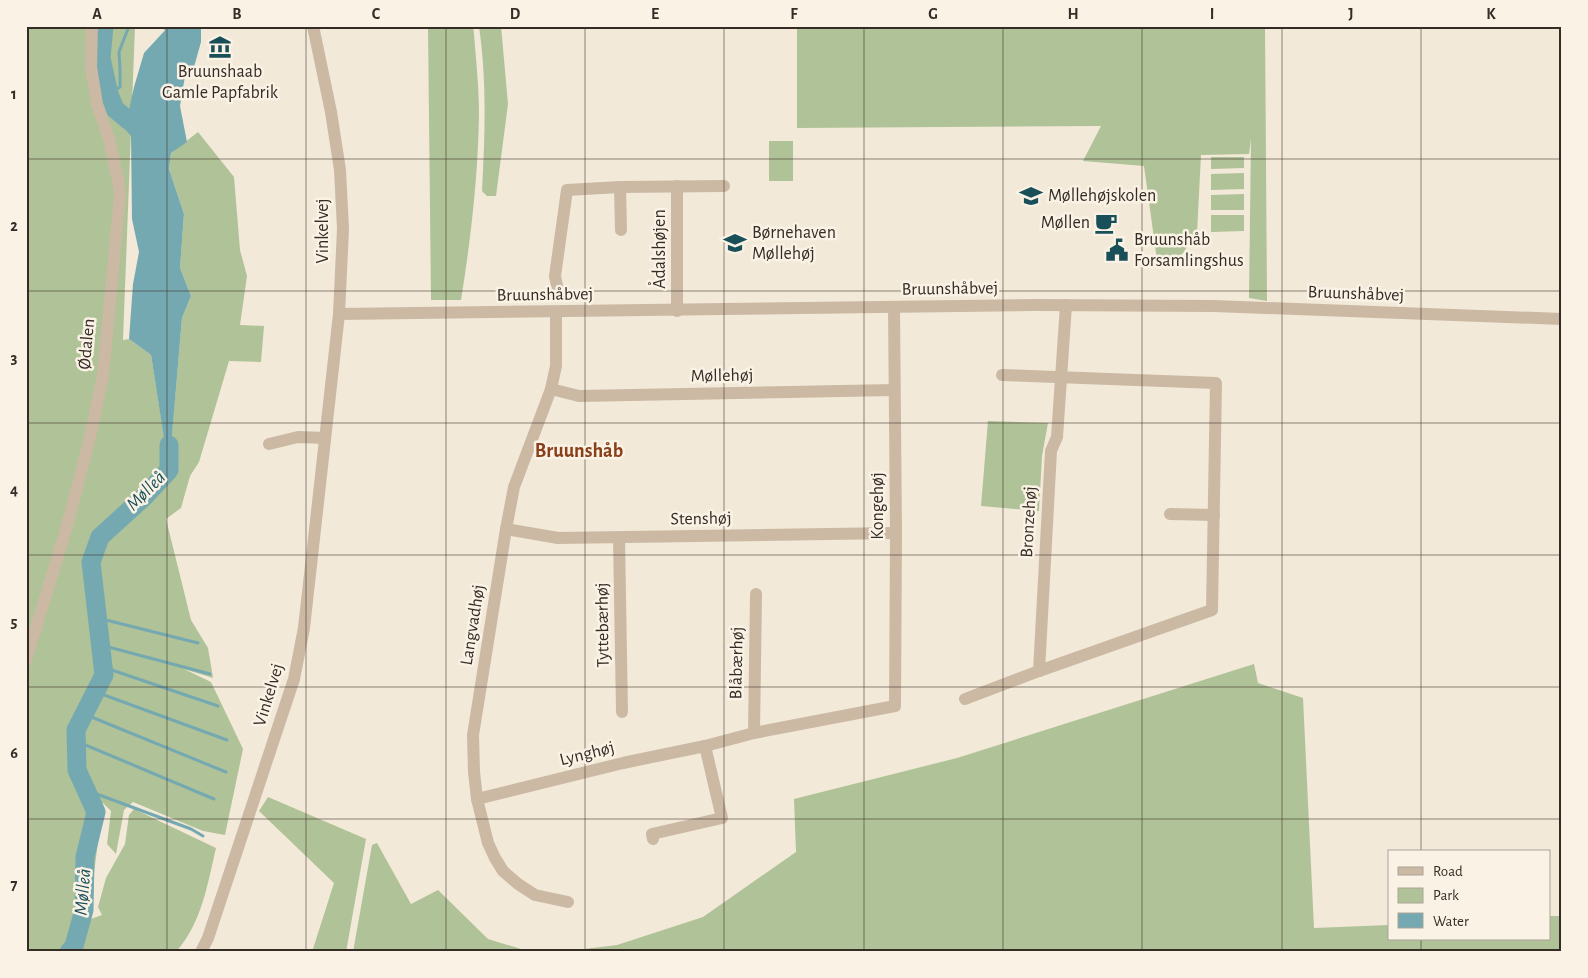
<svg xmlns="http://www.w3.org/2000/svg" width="1588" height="978" viewBox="0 0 1588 978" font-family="'Alegreya Sans',sans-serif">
<rect width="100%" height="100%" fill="#f3e9d8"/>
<!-- green -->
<g fill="#b0c297">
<path d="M26,26H135L123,340L129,339L151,355L169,467L182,318L191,296L180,268L184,214L169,169L171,153L198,132L234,177L240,250L247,276L240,325L264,326L261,362L229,361L199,462L190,476L181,508L166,519L191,620L208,648L213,678L184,669L211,682L243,749L225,835L203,831L133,802L124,810L116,854L107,844L111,811L103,803L88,920L102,915L98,907L106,878L125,844L129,815L134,809L216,848C207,886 202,922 176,952H79L85,927L75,952H26Z"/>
<path d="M428,26H473L474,34C476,60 479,87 479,114C478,176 471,238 461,300H431Z"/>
<path d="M479,26H501L508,104L496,196H487L482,191C485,136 487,81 479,26Z"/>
<path d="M797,26H1265L1267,301L1249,298L1251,139L1249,154L1201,155L1197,233L1178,260H1157L1144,166L1083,161L1101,126L797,128Z"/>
<rect x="769" y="141" width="24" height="40"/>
<path d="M1211,157H1244V168L1211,169Z"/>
<path d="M1244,173V189L1211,190V174Z"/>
<path d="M1244,194V210H1211V195Z"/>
<path d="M1211,215H1244V231L1211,232Z"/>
<path d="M988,421L1048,423L1042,456L1039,511L981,506Z"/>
<path d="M1254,664L1258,683L1303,698L1314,928L1389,925V939H1549V916H1562V952H559L617,945L703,917L796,852L794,799L957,758Z"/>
<path d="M268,797L366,839L346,952H312L334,883L259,811Z"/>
<path d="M377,843L411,904L438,890L488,939L531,952H353L372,845Z"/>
</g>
<!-- water -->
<path fill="#75a9b1" d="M169,26H201V42L194,67L186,70L180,106L187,142L171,153L169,169L184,214L180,268L191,296L182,318L169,470L151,355L129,339L133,284L139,252L132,219L131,136L123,127L129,118V110L134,87L144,53Z"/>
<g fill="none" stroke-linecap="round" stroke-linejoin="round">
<!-- stream -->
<g stroke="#75a9b1" stroke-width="3">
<path d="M163,26L169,32"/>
<path d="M109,94L120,87V69L119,52L129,26"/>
<path d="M98,618L198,643"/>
<path d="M101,645L210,674"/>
<path d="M103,667L218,706"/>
<path d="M96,692L227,740"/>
<path d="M84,714L226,772"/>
<path d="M76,741L214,799"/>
<path d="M86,790L191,829L203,836"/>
<path d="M72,948L80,952"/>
</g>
<!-- river -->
<g stroke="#75a9b1" stroke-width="19">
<path d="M104,26L101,58L109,94L115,109L128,120L150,131"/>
<path d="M69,952L74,946L84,910L85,857L96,812L77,770L76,730L104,675L91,562L100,537L144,497L169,470V445"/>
</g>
<!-- minor -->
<g stroke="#cbb9a4" stroke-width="12">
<path d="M677,186V311"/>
<path d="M620,187L621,230"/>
<path d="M557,286L555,276L567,190L620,187L724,186"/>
<path d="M556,313V366L551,389L514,487L506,529L473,735L474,772L477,799L488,843L495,858L503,871L518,884L535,895L568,902"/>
<path d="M551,389L579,396L894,390"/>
<path d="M269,444L298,437L325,438"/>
<path d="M1170,514L1214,515"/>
<path d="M506,529L558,538L896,533"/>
<path d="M619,538L622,712"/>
<path d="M26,660L65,533L89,442L103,375L120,195L118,181L109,139L97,104L91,67L92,26"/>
<path d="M1039,671L1051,451L1057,437L1066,305"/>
<path d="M965,699L1039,671L1212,610L1216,383L1002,375"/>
<path d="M754,733L756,594"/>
<path d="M477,799L623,763L705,746L754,733L895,706L896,533L894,307"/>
<path d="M653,839L652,834L722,818L705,746"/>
</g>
<!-- tertiary -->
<g stroke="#cbb9a4" stroke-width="12">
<path d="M339,314L1035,305L1214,306L1562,319"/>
<path d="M201,952L208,938L294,679L304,628L339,314L343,229L340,170L331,112L313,26"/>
</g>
</g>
<!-- grid -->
<path fill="none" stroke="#362c26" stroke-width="1" stroke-opacity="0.55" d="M167,26V952M306,26V952M446,26V952M585,26V952M724,26V952M864,26V952M1003,26V952M1142,26V952M1282,26V952M1421,26V852M26,159H1562M26,291H1562M26,423H1562M26,555H1562M26,687H1562M26,819H1562M1421,939V952"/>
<!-- icons -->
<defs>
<symbol id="museum-bare" viewBox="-9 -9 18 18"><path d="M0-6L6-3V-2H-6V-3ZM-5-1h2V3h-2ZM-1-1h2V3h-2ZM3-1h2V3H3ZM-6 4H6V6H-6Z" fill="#194f59" stroke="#faf2e5" stroke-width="2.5" paint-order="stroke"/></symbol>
<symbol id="school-bare" viewBox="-9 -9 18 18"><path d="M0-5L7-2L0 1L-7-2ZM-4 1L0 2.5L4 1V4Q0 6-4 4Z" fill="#194f59" stroke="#faf2e5" stroke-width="2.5" paint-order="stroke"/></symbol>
<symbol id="cafe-bare" viewBox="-9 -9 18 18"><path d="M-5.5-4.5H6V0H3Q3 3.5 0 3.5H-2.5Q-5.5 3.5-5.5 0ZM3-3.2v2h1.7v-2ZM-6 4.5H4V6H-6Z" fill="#194f59" stroke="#faf2e5" stroke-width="2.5" paint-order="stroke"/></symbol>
<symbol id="civic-bare" viewBox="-9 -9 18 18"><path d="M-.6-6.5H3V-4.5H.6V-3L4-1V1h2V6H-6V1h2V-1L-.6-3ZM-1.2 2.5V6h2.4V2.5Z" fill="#194f59" stroke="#faf2e5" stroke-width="2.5" paint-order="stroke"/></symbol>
</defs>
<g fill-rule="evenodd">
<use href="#museum-bare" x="204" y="31" width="32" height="32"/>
<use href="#school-bare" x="1015" y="180" width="32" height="32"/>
<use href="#cafe-bare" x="1090" y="207" width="32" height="32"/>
<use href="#school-bare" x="719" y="227" width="32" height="32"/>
<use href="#civic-bare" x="1101" y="234" width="32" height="32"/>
</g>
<g text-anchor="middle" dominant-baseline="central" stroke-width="5" stroke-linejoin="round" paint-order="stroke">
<!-- poi labels -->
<g font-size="18" fill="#362c26" stroke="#faf2e5" text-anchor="start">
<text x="220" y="72" text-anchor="middle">Bruunshaab<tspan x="220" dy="21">Gamle Papfabrik</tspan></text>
<text x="1048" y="196">Møllehøjskolen</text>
<text x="1090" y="223" text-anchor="end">Møllen</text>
<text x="752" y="233">Børnehaven<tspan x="752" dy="21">Møllehøj</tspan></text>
<text x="1134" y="240">Bruunshåb<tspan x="1134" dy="21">Forsamlingshus</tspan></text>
</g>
<!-- street labels -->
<g font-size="18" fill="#362c26" stroke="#faf2e5">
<text transform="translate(323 231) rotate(-90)">Vinkelvej</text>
<text transform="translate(660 249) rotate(-90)">Ådalshøjen</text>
<text transform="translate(950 289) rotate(-1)">Bruunshåbvej</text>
<text transform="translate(1356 294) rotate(2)">Bruunshåbvej</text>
<text transform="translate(545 295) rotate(-1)">Bruunshåbvej</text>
<text transform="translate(87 344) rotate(-85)">Ødalen</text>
<text transform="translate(722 376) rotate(-1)">Møllehøj</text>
<text transform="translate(878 506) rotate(-90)">Kongehøj</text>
<text transform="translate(701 519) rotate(-1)">Stenshøj</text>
<text transform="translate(1029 522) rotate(-87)">Bronzehøj</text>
<text transform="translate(473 625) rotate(-81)">Langvadhøj</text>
<text transform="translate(603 625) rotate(-91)">Tyttebærhøj</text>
<text transform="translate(737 663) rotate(-89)">Blåbærhøj</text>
<text transform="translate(269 695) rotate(-73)">Vinkelvej</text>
<text transform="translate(587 754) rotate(-14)">Lynghøj</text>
</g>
<!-- water labels -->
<g font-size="19" font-style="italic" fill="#194f59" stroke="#faf2e5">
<text transform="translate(146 491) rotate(-45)">Mølleå</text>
<text transform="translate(83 892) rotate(-85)">Mølleå</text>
</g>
<!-- quarter labels -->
<g font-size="20" font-weight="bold" fill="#893f1a" stroke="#faf2e5">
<text x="579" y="451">Bruunshåb</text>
</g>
</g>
<!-- border -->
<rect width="1588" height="978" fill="none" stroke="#faf2e5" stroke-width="55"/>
<!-- legend -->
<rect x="1388" y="850" width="162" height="90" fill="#faf2e5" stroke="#aca399"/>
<rect x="1398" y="867" width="25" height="8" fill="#cbb9a4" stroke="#aca399"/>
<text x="1433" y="876" font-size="15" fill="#362c26">Road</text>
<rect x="1398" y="888" width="25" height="15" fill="#b0c297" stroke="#aca399"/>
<text x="1433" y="900" font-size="15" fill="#362c26">Park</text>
<rect x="1398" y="913" width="25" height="15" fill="#75a9b1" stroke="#aca399"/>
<text x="1433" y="926" font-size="15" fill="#362c26">Water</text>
<rect x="28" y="28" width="1532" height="922" fill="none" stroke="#362c26" stroke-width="2"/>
<g font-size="16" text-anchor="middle" font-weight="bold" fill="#362c26">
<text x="97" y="19">A</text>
<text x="237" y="19">B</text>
<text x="376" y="19">C</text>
<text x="515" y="19">D</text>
<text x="655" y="19">E</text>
<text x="794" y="19">F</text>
<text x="933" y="19">G</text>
<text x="1073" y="19">H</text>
<text x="1212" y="19">I</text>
<text x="1351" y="19">J</text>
<text x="1491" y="19">K</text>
<text x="14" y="99">1</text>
<text x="14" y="231">2</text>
<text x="14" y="363">3</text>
<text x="14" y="495">4</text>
<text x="14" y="627">5</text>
<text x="14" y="758">6</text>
<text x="14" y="890">7</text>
</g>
</svg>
